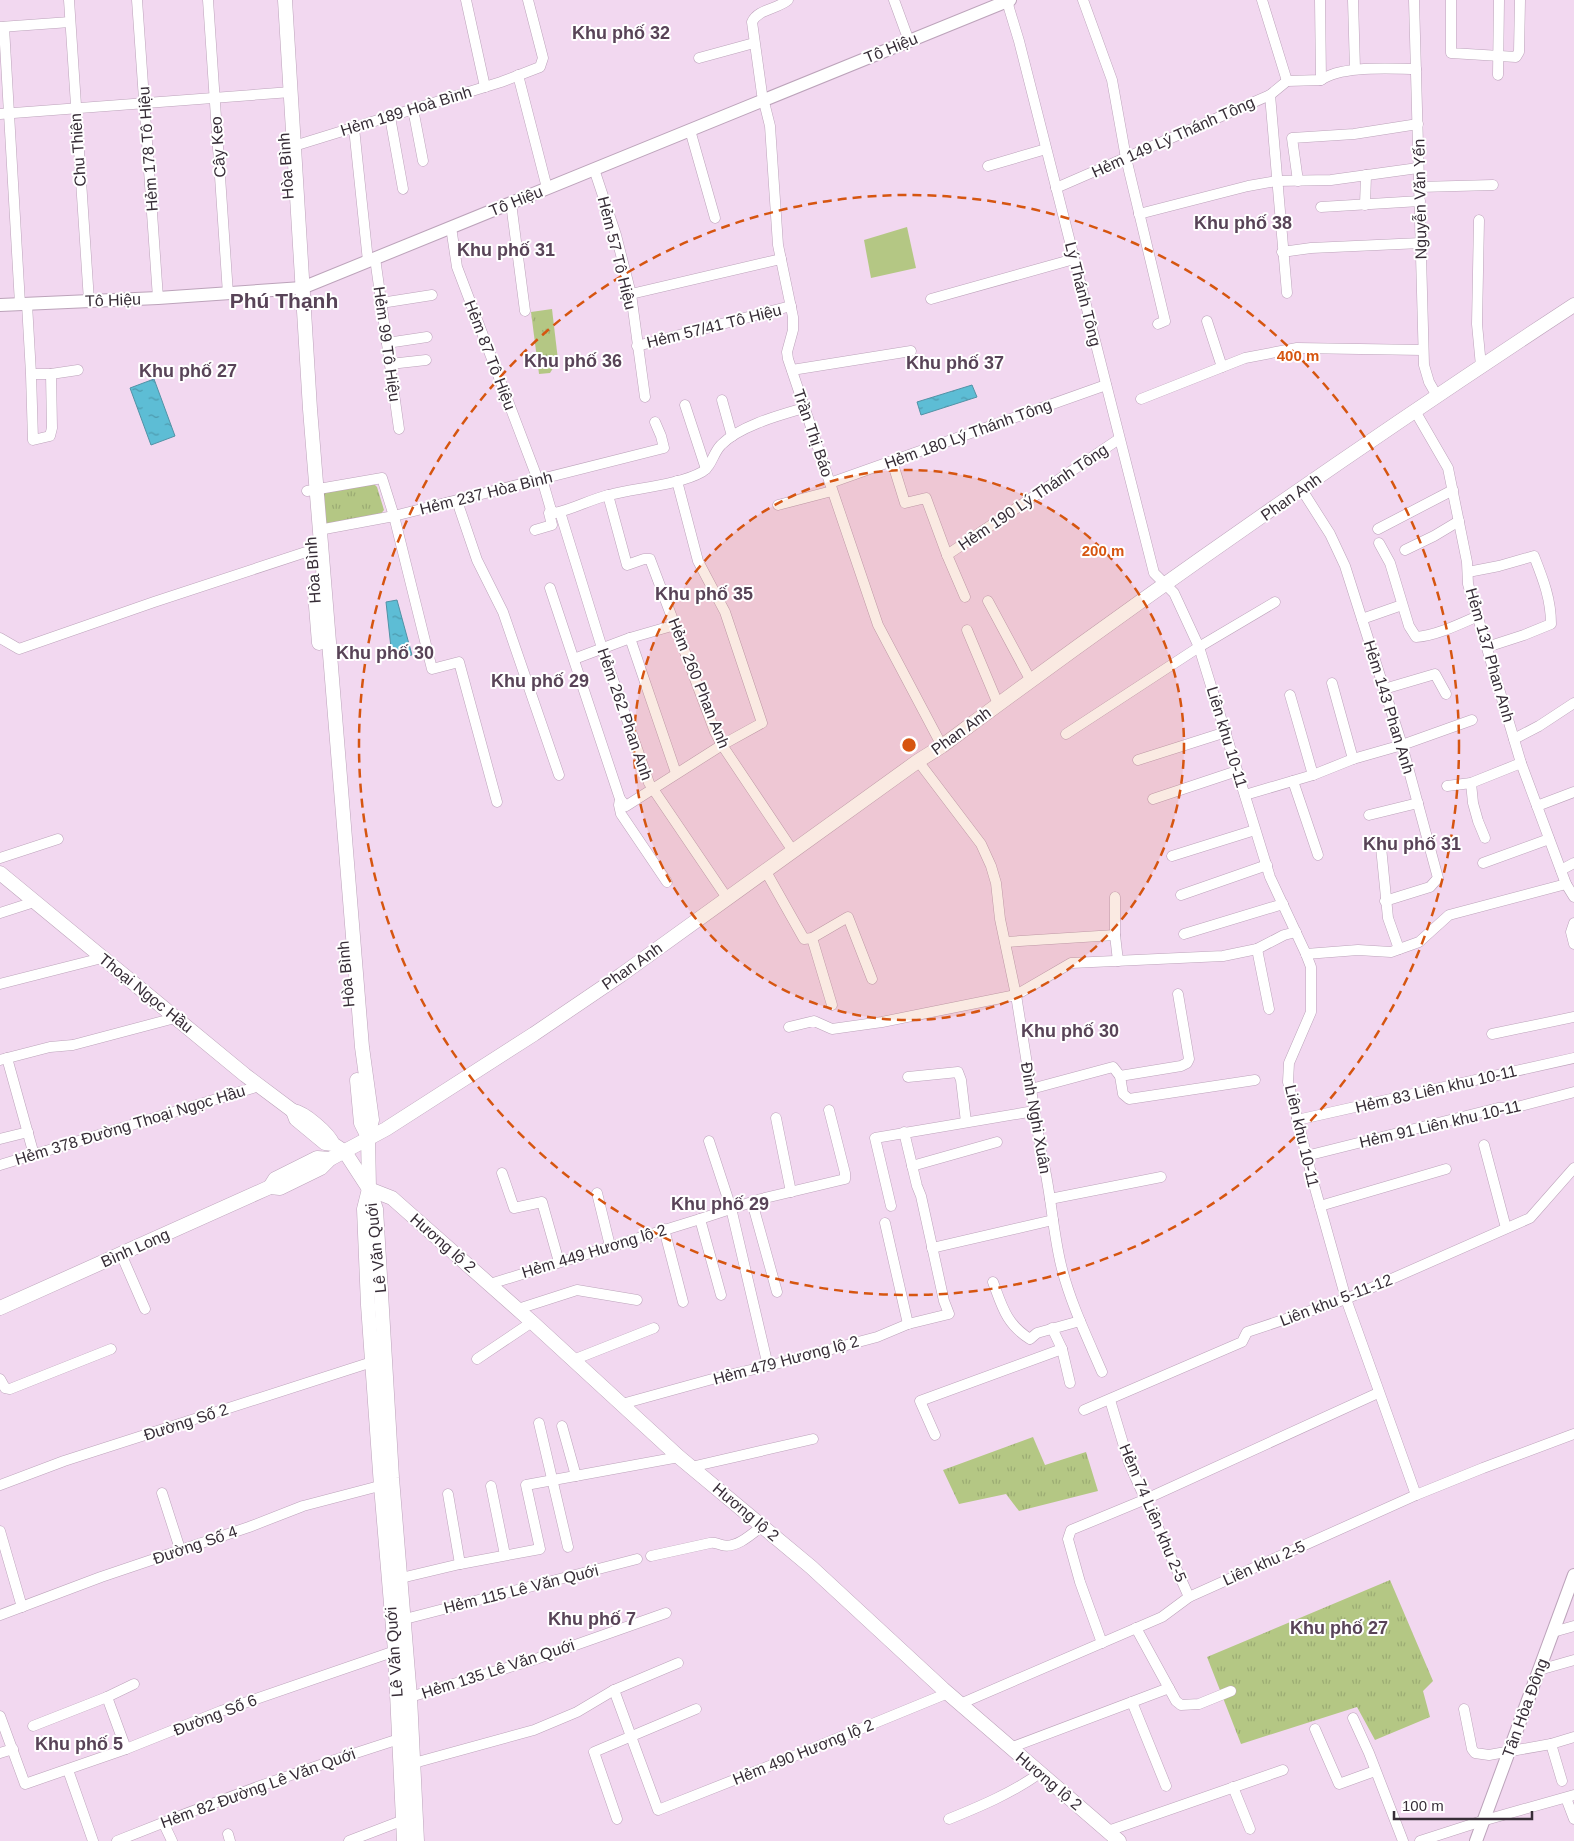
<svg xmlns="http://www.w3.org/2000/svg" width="1574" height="1841" viewBox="0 0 1574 1841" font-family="Helvetica,sans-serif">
<defs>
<pattern id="grass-tufts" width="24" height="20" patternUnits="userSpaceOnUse" patternTransform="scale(1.25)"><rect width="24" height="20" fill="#b4c784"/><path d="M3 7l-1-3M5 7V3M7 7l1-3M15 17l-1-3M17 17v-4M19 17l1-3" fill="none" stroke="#9bab73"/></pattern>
<pattern id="water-ripples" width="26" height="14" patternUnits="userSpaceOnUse" patternTransform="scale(1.25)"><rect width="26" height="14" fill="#5dbdd5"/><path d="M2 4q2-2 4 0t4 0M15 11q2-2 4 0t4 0" fill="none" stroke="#4e9aae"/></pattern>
</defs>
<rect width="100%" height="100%" fill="#f2d8f0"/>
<!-- grass -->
<g fill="url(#grass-tufts)">
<path d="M552,309L558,360L550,373L539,374L531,312Z"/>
<path d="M373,483L377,487L384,510L380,515L326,525L320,493Z"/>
<path d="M1033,1437L1045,1465L1086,1452L1098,1491L1019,1511L1006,1494L959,1504L943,1470Z"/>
<path d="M1390,1580L1433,1681L1423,1691L1430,1717L1375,1740L1357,1707L1241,1744L1207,1657Z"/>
</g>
<!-- pitch -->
<path fill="#b4c784" d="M907,227L916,268L871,278L864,240Z"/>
<!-- water -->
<g fill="url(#water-ripples)" stroke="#5292a6">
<path d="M154,379L175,436L151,445L130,388Z"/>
<path d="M972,385L977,397L921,415L917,402Z"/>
<path d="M397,600L412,655L392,657L386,602Z"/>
</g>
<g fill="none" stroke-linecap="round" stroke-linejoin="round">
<defs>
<g id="minor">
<path d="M69,0L89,301"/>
<path d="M137,0L158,298"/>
<path d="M208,0L228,294"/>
<path d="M466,0L485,87"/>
<path d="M788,0C778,9 758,9 752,22L762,94L770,126L778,245L793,317V330L787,352L788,359L878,625L942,746"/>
<path d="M894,0L909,41"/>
<path d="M1008,0L1009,8L1019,41L1154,573L1174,593L1199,647L1270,877L1306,954L1311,967V1012L1289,1063L1288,1082L1313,1181L1346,1299L1416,1495"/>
<path d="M1083,0L1112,80L1126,158L1165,321L1158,324"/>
<path d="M1262,0L1287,81"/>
<path d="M1320,0L1321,80"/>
<path d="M1353,0L1355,69"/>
<path d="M1414,0L1424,365L1429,382L1437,396"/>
<path d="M1451,0V53L1516,57L1519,52L1520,0"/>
<path d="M0,27L70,22"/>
<path d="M4,27L20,304"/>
<path d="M699,58L754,43"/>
<path d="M518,75L547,188"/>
<path d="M1498,75L1499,0"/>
<path d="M1287,81L1321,80C1341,65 1392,69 1416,69"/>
<path d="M1270,95L1287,293"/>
<path d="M413,109L423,161"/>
<path d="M0,114L291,92"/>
<path d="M390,117L403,189"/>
<path d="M354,128L368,261"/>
<path d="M690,130L715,218"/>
<path d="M294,146L501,82L540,67L543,58L528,0"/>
<path d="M988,166L1046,149"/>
<path d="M594,169L616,235L631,294L645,397"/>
<path d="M1298,181L1292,138L1354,134L1418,124"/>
<path d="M1419,187L1493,185"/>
<path d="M1056,188L1270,95L1287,81"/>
<path d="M511,203L525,311"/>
<path d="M1365,205L1366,175"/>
<path d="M1321,207L1420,201"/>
<path d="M1139,214L1248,186L1276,181L1331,180L1418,168"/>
<path d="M1479,220L1477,324L1481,366"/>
<path d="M451,227L457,267L538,480"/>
<path d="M1282,252L1311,248L1421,243"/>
<path d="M375,258L399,429"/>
<path d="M631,294L781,259"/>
<path d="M931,299L1074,259"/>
<path d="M381,303L432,295"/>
<path d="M27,304L31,374L33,440L50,436L52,428L51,374H31"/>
<path d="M1207,321L1222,367"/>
<path d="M387,343L427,337"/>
<path d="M637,346L791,306"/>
<path d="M390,364L426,360"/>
<path d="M792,370L911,351"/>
<path d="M51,374L78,370"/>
<path d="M1141,399L1245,358L1297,348L1423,350"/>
<path d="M722,400L732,436"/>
<path d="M685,405L706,469"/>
<path d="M1415,411L1448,468L1467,562L1468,584L1521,763L1566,884L1574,897"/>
<path d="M892,461L905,503L926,498L947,555L965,597"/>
<path d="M542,479L551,510L555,513C574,509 591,499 609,495C636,488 679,485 702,472C712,466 713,453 721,445C739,426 780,415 804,408"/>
<path d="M830,483L1106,385"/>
<path d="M1302,490L1330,534L1345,566L1402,745L1438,878L1430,887L1385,901"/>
<path d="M307,491L382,478L394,516L664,448L661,436L655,422"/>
<path d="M608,495L627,565L644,559H650L715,732L722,745L793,851"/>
<path d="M457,501L477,560L503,612L559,775"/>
<path d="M778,505L832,491"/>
<path d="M560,512L602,648L649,783L727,898"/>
<path d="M1378,529L1453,490"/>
<path d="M319,530L394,516L432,669L459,662L497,802"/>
<path d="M535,530L552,525L549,513L551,510"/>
<path d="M1379,543L1390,563L1409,626L1416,637C1435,636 1460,624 1478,616"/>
<path d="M1405,550L1434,536L1459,521"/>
<path d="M947,555L1119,439"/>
<path d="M1468,572L1499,566L1534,556C1543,579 1551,599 1551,624L1524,635L1487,647"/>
<path d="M550,588L620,799L626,806L722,745L762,723L725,612L698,561L677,481"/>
<path d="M988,601L1031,681"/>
<path d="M1362,619L1402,605"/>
<path d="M967,630L998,704"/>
<path d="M0,638L19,649L154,602L312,550"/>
<path d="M630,638L676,773"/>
<path d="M574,659L630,638L675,625"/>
<path d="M1332,683L1353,759"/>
<path d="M1384,689L1435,674L1446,694"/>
<path d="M1290,695L1313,775"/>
<path d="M1066,734L1199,647L1275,602"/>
<path d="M1514,739L1539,726L1574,703"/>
<path d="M1138,760L1226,732"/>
<path d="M918,761L981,844L991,866L996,883L1000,919L1016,995L1041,1152C1051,1189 1052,1228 1061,1265C1070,1302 1087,1337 1102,1372"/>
<path d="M1293,781L1318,855"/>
<path d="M1471,783L1473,803L1478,821L1485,838"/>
<path d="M1447,786L1471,783L1521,763"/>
<path d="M1245,795L1313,775L1353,759L1402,745L1472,720"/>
<path d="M620,799L619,805L621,814L667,882"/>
<path d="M1153,799L1237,771"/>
<path d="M1537,806L1574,792"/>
<path d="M1369,815L1418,803"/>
<path d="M1381,847L1388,918L1399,949"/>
<path d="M1172,856L1255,830"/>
<path d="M0,858L58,839"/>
<path d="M1483,863L1549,839"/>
<path d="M765,870L804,939L812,938L848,917L872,979"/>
<path d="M1561,870L1574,863"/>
<path d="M1181,895L1267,865"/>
<path d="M1115,897V935L1118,961"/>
<path d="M0,913L34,902"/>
<path d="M1574,923L1571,932L1574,944"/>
<path d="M1184,934L1283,904"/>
<path d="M812,938L832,1005"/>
<path d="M1006,942L1115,935"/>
<path d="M1257,949L1269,1009"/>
<path d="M1306,954L1358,950L1391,952L1419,942L1449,915L1566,884"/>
<path d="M0,984L102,958"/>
<path d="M789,1027L814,1021L832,1029L882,1022L1016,995L1071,963L1223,956L1257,949L1284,935L1296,932"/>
<path d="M1492,1034L1574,1017"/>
<path d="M7,1058L34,1155"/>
<path d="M0,1060L50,1047L73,1045L175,1018"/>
<path d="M1120,1076L1123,1094L1129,1099L1255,1080"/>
<path d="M908,1077L958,1072L961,1080L966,1122"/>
<path d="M1031,1089L1113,1067L1120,1076L1181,1066L1187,1063L1189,1059L1178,994"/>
<path d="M776,1118L791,1192"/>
<path d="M1297,1120L1574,1058"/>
<path d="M0,1139L28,1132"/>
<path d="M709,1141L731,1208L768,1366"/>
<path d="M1484,1145L1506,1228"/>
<path d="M1306,1156L1498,1108H1513L1574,1092"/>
<path d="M0,1165L259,1086"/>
<path d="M912,1166L997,1142"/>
<path d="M502,1173L514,1208L542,1202L559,1262"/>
<path d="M597,1193L610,1246"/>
<path d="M1050,1199L1161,1177"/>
<path d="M752,1202L777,1292"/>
<path d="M891,1206L875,1138L1034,1111"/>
<path d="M1320,1206L1446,1169"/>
<path d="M700,1219L721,1295"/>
<path d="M885,1223L908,1324"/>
<path d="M664,1229L683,1302"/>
<path d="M932,1248L1053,1220"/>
<path d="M121,1254L145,1309"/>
<path d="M993,1282C1002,1306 1006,1324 1030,1339L1037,1333L1080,1321"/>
<path d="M490,1284L700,1219L761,1199L845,1179V1173L829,1110"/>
<path d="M518,1309L577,1290L637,1300"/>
<path d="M1052,1328L1062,1349L1070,1383"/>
<path d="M477,1359L532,1322"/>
<path d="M573,1360L654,1328"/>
<path d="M0,1379L5,1388L10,1389L111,1349"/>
<path d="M1110,1400L1129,1463L1189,1597"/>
<path d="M622,1404L716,1378L768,1366L877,1337L908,1324L949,1314L944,1301L921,1196L917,1186L904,1132"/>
<path d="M1084,1410L1242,1342L1247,1332L1346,1299L1530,1218L1574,1168"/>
<path d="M539,1423L568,1547"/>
<path d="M562,1426L576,1476"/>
<path d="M935,1435L920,1401L1062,1349"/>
<path d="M691,1467L813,1439"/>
<path d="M0,1485L64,1461L372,1362"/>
<path d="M491,1486L505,1555"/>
<path d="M162,1493L180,1549"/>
<path d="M448,1494L460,1564"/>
<path d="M0,1531L22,1607"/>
<path d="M651,1556L710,1543C715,1542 717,1544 722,1545C736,1549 752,1534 762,1526"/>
<path d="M401,1578L460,1564L540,1549L526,1485L679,1457"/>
<path d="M0,1615L101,1577L249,1527L303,1506L387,1484"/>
<path d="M405,1619L637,1559"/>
<path d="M1136,1628L1176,1701L1181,1705L1199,1704L1231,1691"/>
<path d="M1553,1632L1574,1626"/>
<path d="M1102,1643L1080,1582L1068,1539L1071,1530L1146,1499L1378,1393"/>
<path d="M1539,1670L1574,1660"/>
<path d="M614,1690L658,1810L782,1761L948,1693"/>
<path d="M410,1697L533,1660L666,1613"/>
<path d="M1132,1702L1166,1786"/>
<path d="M960,1704L1162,1617L1189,1597L1416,1495L1483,1468L1574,1434"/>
<path d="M1464,1709L1472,1749L1475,1753L1489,1755L1551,1744L1574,1737"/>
<path d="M0,1716L25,1784L126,1749L221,1711L401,1649"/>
<path d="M1353,1718L1369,1753L1403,1841"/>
<path d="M33,1726L107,1697"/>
<path d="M1315,1729L1339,1784L1375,1771"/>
<path d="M1551,1744L1562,1781"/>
<path d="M1010,1748L1169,1688"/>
<path d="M126,1749L107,1697L134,1684"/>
<path d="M0,1753L13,1749"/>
<path d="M414,1763L534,1730L577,1712L614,1690L678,1663"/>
<path d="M68,1770L93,1841"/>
<path d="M1233,1787L1250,1829"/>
<path d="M1566,1798L1574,1819"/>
<path d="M617,1819L594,1752L696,1709"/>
<path d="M949,1819C981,1806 1012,1793 1040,1773"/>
<path d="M163,1822L172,1841"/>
<path d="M1108,1831L1283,1770"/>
<path d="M228,1834L230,1841"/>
<path d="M117,1841C210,1803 304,1769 399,1739"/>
<path d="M349,1841L409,1818"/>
<path d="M1420,1841L1482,1821L1574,1795"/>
</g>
<g id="tertiary">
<path d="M0,305L158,298L302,288L1010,0"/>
<path d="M1476,1841L1574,1575"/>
</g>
<g id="secondary">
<path d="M285,0L310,409L362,1047L372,1120L368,1137L369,1189L364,1209L368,1305L381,1486L395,1651L404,1841"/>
<path d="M315,594L319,643"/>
<path d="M0,873L245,1075L293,1111"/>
<path d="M357,1080L361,1123L368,1137"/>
<path d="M333,1144C328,1133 305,1113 293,1111L296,1119L325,1143L333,1144L345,1152L369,1189L376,1209L392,1478L410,1697L417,1841"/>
<path d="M270,1187L275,1179L317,1158L330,1159"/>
<path d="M369,1189L392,1198L532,1322L679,1457L811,1567L943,1689L1119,1841"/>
<path d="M0,1308L270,1187L280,1188L321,1168L330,1159L386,1129L534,1034L621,975L918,761L942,746C1148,593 1359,446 1574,305"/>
</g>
</defs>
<!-- minor casing -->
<use href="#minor" stroke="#bca3ba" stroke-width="11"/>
<!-- tertiary casing -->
<use href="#tertiary" stroke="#bca3ba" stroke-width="14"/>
<!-- secondary casing -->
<use href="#secondary" stroke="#bca3ba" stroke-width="15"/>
<!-- minor -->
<use href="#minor" stroke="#fff" stroke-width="10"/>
<!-- tertiary -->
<use href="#tertiary" stroke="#fff" stroke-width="12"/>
<!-- secondary -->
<use href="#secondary" stroke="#fff" stroke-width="14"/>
</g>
<!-- distance rings -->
<circle cx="909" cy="745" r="275" fill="#d65510" fill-opacity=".12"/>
<g fill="none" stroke="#d65510" stroke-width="2.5" stroke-dasharray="9 6">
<circle cx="909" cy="745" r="275"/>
<circle cx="909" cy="745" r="550"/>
</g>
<g text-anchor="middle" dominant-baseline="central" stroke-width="4" stroke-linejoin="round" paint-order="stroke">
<!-- street labels -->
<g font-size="16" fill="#372d37" stroke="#fff">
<text transform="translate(891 48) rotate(-22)">Tô Hiệu</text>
<text transform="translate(406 111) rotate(-17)">Hẻm 189 Hoà Bình</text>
<text transform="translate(1173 137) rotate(-24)">Hẻm 149 Lý Thánh Tông</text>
<text transform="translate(218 147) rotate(-94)">Cây Keo</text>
<text transform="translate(148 149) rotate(-94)">Hẻm 178 Tô Hiệu</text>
<text transform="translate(78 150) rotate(-94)">Chu Thiên</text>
<text transform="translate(286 166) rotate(-94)">Hòa Bình</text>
<text transform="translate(1420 199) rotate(-91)">Nguyễn Văn Yến</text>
<text transform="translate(516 201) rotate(-22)">Tô Hiệu</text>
<text transform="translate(617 253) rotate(76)">Hẻm 57 Tô Hiệu</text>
<text transform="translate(1083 294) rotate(76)">Lý Thánh Tông</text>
<text transform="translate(113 300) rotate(-2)">Tô Hiệu</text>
<text transform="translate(714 326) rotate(-14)">Hẻm 57/41 Tô Hiệu</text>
<text transform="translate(387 344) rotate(82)">Hẻm 99 Tô Hiệu</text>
<text transform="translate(490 355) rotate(69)">Hẻm 87 Tô Hiệu</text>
<text transform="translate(813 433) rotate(71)">Trần Thị Báo</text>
<text transform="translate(968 434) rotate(-20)">Hẻm 180 Lý Thánh Tông</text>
<text transform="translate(486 493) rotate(-14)">Hẻm 237 Hòa Bình</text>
<text transform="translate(1033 497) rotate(-34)">Hẻm 190 Lý Thánh Tông</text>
<text transform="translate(1291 497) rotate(-35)">Phan Anh</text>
<text transform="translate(313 570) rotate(-94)">Hòa Bình</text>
<text transform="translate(1490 655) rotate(74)">Hẻm 137 Phan Anh</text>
<text transform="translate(699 683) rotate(68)">Hẻm 260 Phan Anh</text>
<text transform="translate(1389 707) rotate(73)">Hẻm 143 Phan Anh</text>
<text transform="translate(625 714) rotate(71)">Hẻm 262 Phan Anh</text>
<text transform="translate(961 731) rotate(-36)">Phan Anh</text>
<text transform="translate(1227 737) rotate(73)">Liên khu 10-11</text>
<text transform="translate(632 966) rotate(-35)">Phan Anh</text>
<text transform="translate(346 974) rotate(-95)">Hòa Bình</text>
<text transform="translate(146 993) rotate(39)">Thoại Ngọc Hầu</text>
<text transform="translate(1436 1089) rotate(-13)">Hẻm 83 Liên khu 10-11</text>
<text transform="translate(1036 1118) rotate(80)">Đình Nghi Xuân</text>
<text transform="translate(1440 1124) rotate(-13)">Hẻm 91 Liên khu 10-11</text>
<text transform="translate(130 1125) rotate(-17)">Hẻm 378 Đường Thoại Ngọc Hầu</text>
<text transform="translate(1302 1136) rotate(77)">Liên khu 10-11</text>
<text transform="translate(443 1243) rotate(41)">Hương lộ 2</text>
<text transform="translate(135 1248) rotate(-24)">Bình Long</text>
<text transform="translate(376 1248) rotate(-96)">Lê Văn Quới</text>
<text transform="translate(594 1251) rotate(-17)">Hẻm 449 Hương lộ 2</text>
<text transform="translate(1336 1300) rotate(-21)">Liên khu 5-11-12</text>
<text transform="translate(786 1360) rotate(-15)">Hẻm 479 Hương lộ 2</text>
<text transform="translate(186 1422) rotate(-18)">Đường Số 2</text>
<text transform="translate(746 1512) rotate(40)">Hương lộ 2</text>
<text transform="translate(1153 1513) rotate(67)">Hẻm 74 Liên khu 2-5</text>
<text transform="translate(195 1545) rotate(-19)">Đường Số 4</text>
<text transform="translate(1264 1563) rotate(-24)">Liên khu 2-5</text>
<text transform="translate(521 1589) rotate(-14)">Hẻm 115 Lê Văn Quới</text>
<text transform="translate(394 1652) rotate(-94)">Lê Văn Quới</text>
<text transform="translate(498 1669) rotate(-18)">Hẻm 135 Lê Văn Quới</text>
<text transform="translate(1525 1708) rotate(-70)">Tân Hòa Đông</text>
<text transform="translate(215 1715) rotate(-21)">Đường Số 6</text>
<text transform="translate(803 1752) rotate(-22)">Hẻm 490 Hương lộ 2</text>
<text transform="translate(1049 1781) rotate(40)">Hương lộ 2</text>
<text transform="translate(258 1788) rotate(-20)">Hẻm 82 Đường Lê Văn Quới</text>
</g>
<!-- neighbourhood labels -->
<g font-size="18" font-weight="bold" fill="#584357" stroke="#fff">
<text x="621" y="33">Khu phố 32</text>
<text x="1243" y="223">Khu phố 38</text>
<text x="506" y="250">Khu phố 31</text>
<text x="573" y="361">Khu phố 36</text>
<text x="955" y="363">Khu phố 37</text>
<text x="188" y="371">Khu phố 27</text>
<text x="704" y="594">Khu phố 35</text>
<text x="385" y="653">Khu phố 30</text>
<text x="540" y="681">Khu phố 29</text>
<text x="1412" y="844">Khu phố 31</text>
<text x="1070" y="1031">Khu phố 30</text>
<text x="720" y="1204">Khu phố 29</text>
<text x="592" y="1619">Khu phố 7</text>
<text x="1339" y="1628">Khu phố 27</text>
<text x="79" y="1744">Khu phố 5</text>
</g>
<!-- district labels -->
<g font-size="21" font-weight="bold" fill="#584357" stroke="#fff">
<text x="284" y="300">Phú Thạnh</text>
</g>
</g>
<circle cx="909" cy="745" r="8" fill="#d65510" stroke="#fff" stroke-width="2.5"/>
<g font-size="15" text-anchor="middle" font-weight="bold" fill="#d65510" stroke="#fff" stroke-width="4" stroke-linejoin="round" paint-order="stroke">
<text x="1298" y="361">400 m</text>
<text x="1103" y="556">200 m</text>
</g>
<!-- scale -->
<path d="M1394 1811v8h138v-8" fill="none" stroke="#372d37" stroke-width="2.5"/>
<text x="1402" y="1811" font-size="15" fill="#372d37" stroke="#ffffff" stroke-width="4" paint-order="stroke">100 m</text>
</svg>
